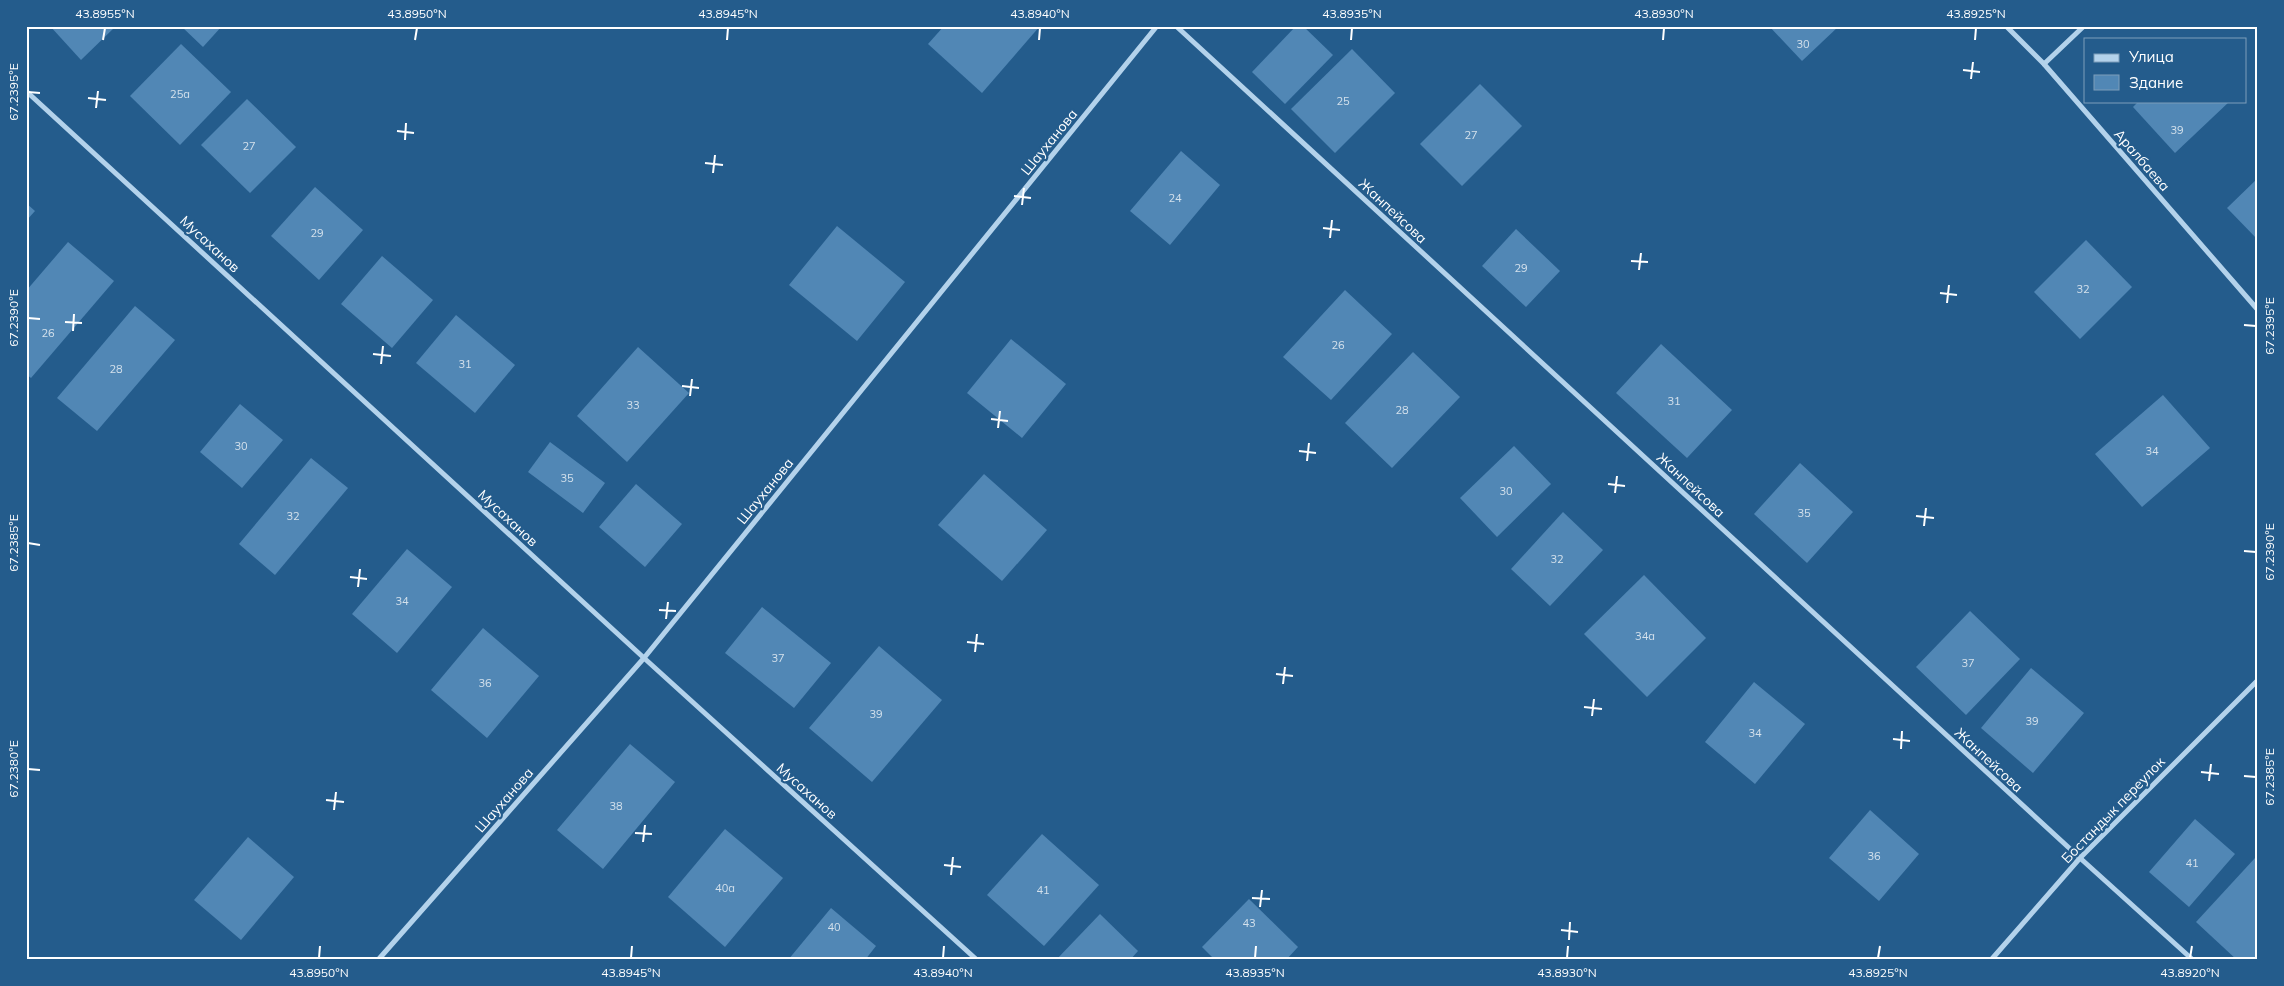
<svg xmlns="http://www.w3.org/2000/svg" width="2284" height="986" viewBox="0 0 2284 986" font-family="Mulish,sans-serif">
<rect width="100%" height="100%" fill="#245c8c"/>
<!-- building -->
<g fill="#5187b5">
<path d="M50,26H116L81,60Z"/>
<path d="M181,26H222L203,47Z"/>
<path d="M944,26H1040L982,93L928,44Z"/>
<path d="M1296,26H1303L1333,55L1285,104L1252,72Z"/>
<path d="M1769,26H1839L1802,61Z"/>
<path d="M181,44L231,92L180,145L130,96Z"/>
<path d="M1352,49L1395,93L1335,153L1291,109Z"/>
<path d="M1480,84L1522,126L1462,186L1420,144Z"/>
<path d="M247,99L296,147L250,193L201,145Z"/>
<path d="M2139,101H2230L2175,153L2133,107Z"/>
<path d="M1181,151L1220,185L1170,245L1130,211Z"/>
<path d="M2258,178V240L2227,208Z"/>
<path d="M315,187L363,230L319,280L271,236Z"/>
<path d="M26,203L35,211L26,221Z"/>
<path d="M837,226L905,282L857,341L789,285Z"/>
<path d="M1516,229L1560,271L1526,307L1482,266Z"/>
<path d="M2086,240L2132,287L2080,339L2034,292Z"/>
<path d="M68,242L114,281L31,378L26,374V291Z"/>
<path d="M382,256L433,300L392,348L341,304Z"/>
<path d="M1345,290L1392,334L1331,400L1283,357Z"/>
<path d="M135,306L175,340L97,431L57,398Z"/>
<path d="M456,315L515,365L475,413L416,363Z"/>
<path d="M1011,339L1066,384L1022,438L967,393Z"/>
<path d="M1661,344L1732,410L1687,458L1616,393Z"/>
<path d="M638,347L689,393L627,462L577,416Z"/>
<path d="M1413,352L1460,397L1392,468L1345,423Z"/>
<path d="M2163,395L2210,448L2142,507L2095,454Z"/>
<path d="M240,404L283,440L242,488L200,452Z"/>
<path d="M550,442L605,483L583,513L528,472Z"/>
<path d="M1514,446L1551,484L1497,537L1460,498Z"/>
<path d="M311,458L348,488L275,575L239,544Z"/>
<path d="M1800,463L1853,512L1807,563L1754,514Z"/>
<path d="M984,474L1047,530L1002,581L938,525Z"/>
<path d="M636,484L682,524L645,567L599,527Z"/>
<path d="M1563,512L1603,550L1550,606L1511,569Z"/>
<path d="M407,549L452,587L397,653L352,614Z"/>
<path d="M1644,575L1706,638L1647,697L1584,634Z"/>
<path d="M762,607L831,663L794,708L725,653Z"/>
<path d="M1970,611L2020,659L1966,715L1916,667Z"/>
<path d="M483,628L539,676L487,738L431,690Z"/>
<path d="M879,646L942,700L872,782L809,728Z"/>
<path d="M2031,668L2084,713L2033,773L1981,728Z"/>
<path d="M1754,682L1805,724L1755,784L1705,742Z"/>
<path d="M630,744L675,782L603,869L557,830Z"/>
<path d="M1870,810L1919,854L1879,901L1829,858Z"/>
<path d="M2195,819L2235,854L2189,907L2149,872Z"/>
<path d="M725,829L783,878L725,947L668,897Z"/>
<path d="M1042,834L1099,885L1044,946L987,895Z"/>
<path d="M248,837L294,877L241,940L194,900Z"/>
<path d="M2255,858L2258,861V960H2237L2196,922Z"/>
<path d="M1249,899L1298,947L1286,960H1215L1202,947Z"/>
<path d="M831,908L876,946L865,960H788Z"/>
<path d="M1100,914L1138,951L1130,960H1056Z"/>
</g>
<g fill="none" stroke-linecap="round" stroke-linejoin="round">
<!-- minor -->
<g stroke="#b3d2eb" stroke-width="5">
<path d="M1176,26L2080,858L2193,960"/>
<path d="M2006,26L2044,64L2258,310"/>
<path d="M2044,64L2084,26"/>
<path d="M26,91L644,658L977,960"/>
<path d="M378,960L644,658L1157,26"/>
<path d="M1991,960L2080,858L2258,680"/>
</g>
</g>
<!-- ticks -->
<path fill="none" stroke="#fff" stroke-width="2" d="M103,40L105,28M415,40L417,28M727,40L728,28M1039,40L1040,28M1351,40L1352,28M1663,40L1664,28M1975,40L1976,28M1963,70L1980,72M1971,79L1973,62M28,92L40,93M88,98L106,100M96,108L98,91M397,131L414,133M405,140L406,123M705,163L723,165M713,173L715,155M1014,196L1031,198M1022,205L1024,188M1323,228L1340,230M1330,238L1332,220M1631,261L1648,262M1639,270L1641,253M1940,293L1957,295M1947,303L1949,285M28,318L40,319M65,322L82,323M2244,325L2256,326M73,331L74,314M373,354L391,356M381,364L383,346M682,386L699,388M690,396L692,379M991,419L1008,421M998,428L1000,411M1299,451L1316,453M1307,461L1309,443M1608,484L1625,486M1615,493L1617,476M1916,516L1934,518M1924,526L1926,508M28,543L40,545M2244,551L2256,552M350,577L367,579M358,587L360,569M659,610L676,611M666,619L668,602M967,642L984,644M975,652L977,634M1276,674L1293,676M1283,684L1285,667M1584,707L1602,709M1592,716L1594,699M1893,739L1910,741M1901,749L1902,731M28,769L40,770M2201,772L2219,774M2244,776L2256,777M2209,781L2211,764M326,800L344,802M334,810L336,792M635,833L652,834M643,842L645,825M944,865L961,867M951,875L953,857M1252,898L1270,899M1260,907L1262,890M1561,930L1578,932M1569,940L1570,922M319,958L320,946M631,958L632,946M943,958L944,946M1255,958L1256,946M1567,958L1568,946M1878,958L1880,946M2190,958L2192,946"/>
<g text-anchor="middle" dominant-baseline="central" stroke-width="4.5" stroke-linejoin="round" paint-order="stroke">
<!-- number labels -->
<g font-size="11" fill="#d4e1ec">
<text x="1803" y="44">30</text>
<text x="180" y="94">25а</text>
<text x="1343" y="101">25</text>
<text x="2177" y="130">39</text>
<text x="1471" y="135">27</text>
<text x="249" y="146">27</text>
<text x="1175" y="198">24</text>
<text x="317" y="233">29</text>
<text x="1521" y="268">29</text>
<text x="2083" y="289">32</text>
<text x="48" y="333">26</text>
<text x="1338" y="345">26</text>
<text x="465" y="364">31</text>
<text x="116" y="369">28</text>
<text x="1674" y="401">31</text>
<text x="633" y="405">33</text>
<text x="1402" y="410">28</text>
<text x="241" y="446">30</text>
<text x="2152" y="451">34</text>
<text x="567" y="478">35</text>
<text x="1506" y="491">30</text>
<text x="1804" y="513">35</text>
<text x="293" y="516">32</text>
<text x="1557" y="559">32</text>
<text x="402" y="601">34</text>
<text x="1645" y="636">34а</text>
<text x="778" y="658">37</text>
<text x="1968" y="663">37</text>
<text x="485" y="683">36</text>
<text x="876" y="714">39</text>
<text x="2032" y="721">39</text>
<text x="1755" y="733">34</text>
<text x="616" y="806">38</text>
<text x="1874" y="856">36</text>
<text x="2192" y="863">41</text>
<text x="725" y="888">40а</text>
<text x="1043" y="890">41</text>
<text x="1249" y="923">43</text>
<text x="834" y="927">40</text>
</g>
<!-- street labels -->
<g font-size="14" fill="#fff" stroke="#245c8c">
<text transform="translate(1049 142) rotate(-51)">Шауханова</text>
<text transform="translate(2142 160) rotate(49)">Аралбаева</text>
<text transform="translate(1393 211) rotate(43)">Жанпейсова</text>
<text transform="translate(210 244) rotate(43)">Мусаханов</text>
<text transform="translate(1691 485) rotate(43)">Жанпейсова</text>
<text transform="translate(765 491) rotate(-51)">Шауханова</text>
<text transform="translate(508 518) rotate(43)">Мусаханов</text>
<text transform="translate(1989 760) rotate(43)">Жанпейсова</text>
<text transform="translate(807 791) rotate(42)">Мусаханов</text>
<text transform="translate(504 800) rotate(-49)">Шауханова</text>
<text transform="translate(2113 810) rotate(-46)">Бостандык переулок</text>
</g>
</g>
<!-- border -->
<rect width="2284" height="986" fill="none" stroke="#245c8c" stroke-width="55"/>
<!-- legend -->
<rect x="2084" y="38" width="162" height="65" fill="#245c8c" stroke="#7c9dba"/>
<rect x="2094" y="54" width="25" height="8" fill="#b3d2eb" stroke="#7c9dba"/>
<text x="2129" y="62" font-size="15" fill="#ffffff">Улица</text>
<rect x="2094" y="75" width="25" height="15" fill="#5187b5" stroke="#7c9dba"/>
<text x="2129" y="88" font-size="15" fill="#ffffff">Здание</text>
<rect x="28" y="28" width="2228" height="930" fill="none" stroke="#fff" stroke-width="2"/>
<g font-size="12" text-anchor="middle" fill="#fff">
<text x="105" y="18">43.8955°N</text>
<text x="417" y="18">43.8950°N</text>
<text x="728" y="18">43.8945°N</text>
<text x="1040" y="18">43.8940°N</text>
<text x="1352" y="18">43.8935°N</text>
<text x="1664" y="18">43.8930°N</text>
<text x="1976" y="18">43.8925°N</text>
<text transform="translate(14 92) rotate(-90)" y="4">67.2395°E</text>
<text transform="translate(14 318) rotate(-90)" y="4">67.2390°E</text>
<text transform="translate(2270 326) rotate(-90)" y="4">67.2395°E</text>
<text transform="translate(14 543) rotate(-90)" y="4">67.2385°E</text>
<text transform="translate(2270 552) rotate(-90)" y="4">67.2390°E</text>
<text transform="translate(14 769) rotate(-90)" y="4">67.2380°E</text>
<text transform="translate(2270 777) rotate(-90)" y="4">67.2385°E</text>
<text x="319" y="977">43.8950°N</text>
<text x="631" y="977">43.8945°N</text>
<text x="943" y="977">43.8940°N</text>
<text x="1255" y="977">43.8935°N</text>
<text x="1567" y="977">43.8930°N</text>
<text x="1878" y="977">43.8925°N</text>
<text x="2190" y="977">43.8920°N</text>
</g>
</svg>
